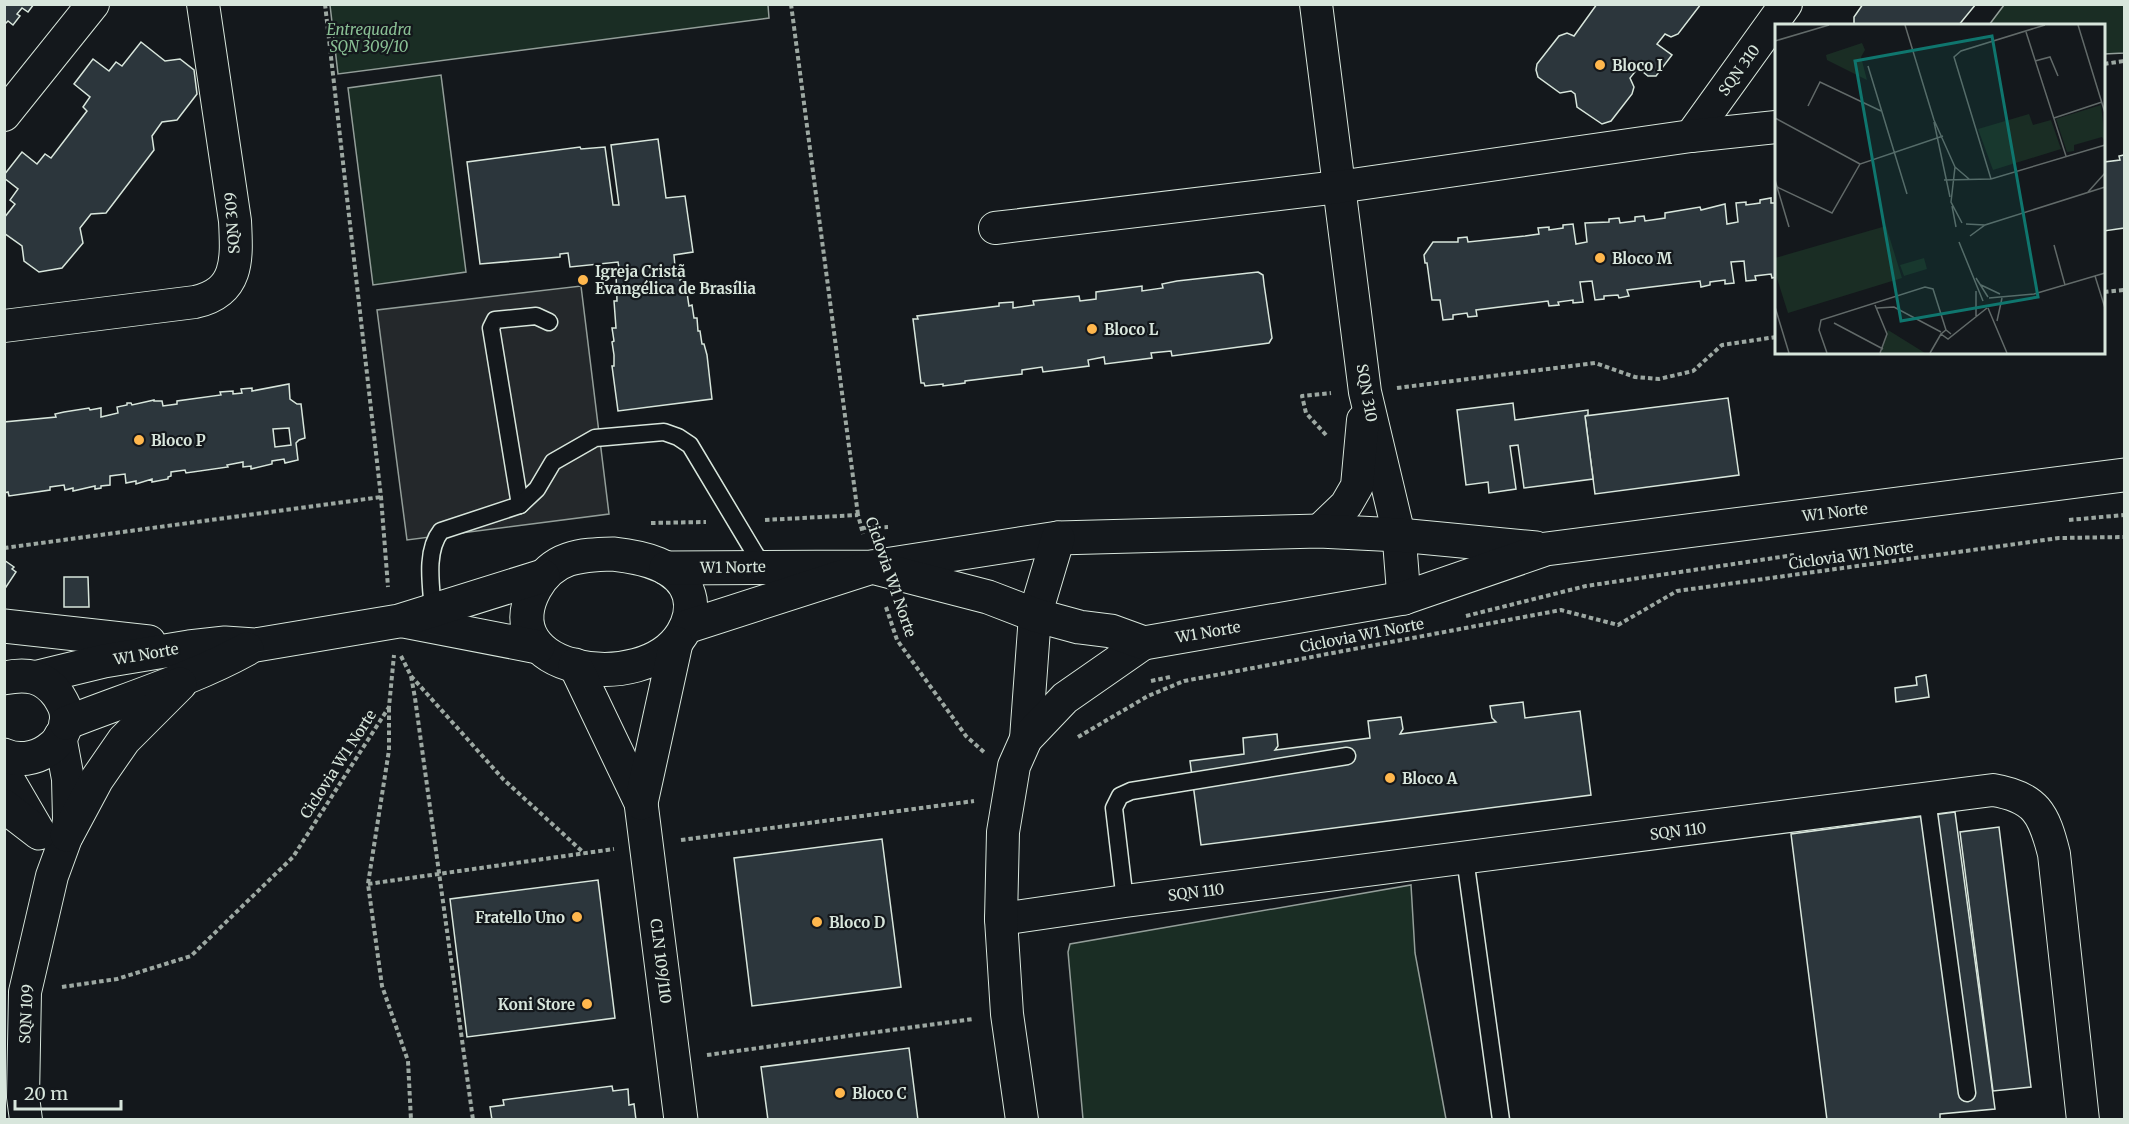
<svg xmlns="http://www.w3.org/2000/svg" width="2129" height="1124" viewBox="0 0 2129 1124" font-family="Merriweather,serif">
<rect width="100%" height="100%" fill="#14181c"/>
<!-- green -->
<g fill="#1a2d24" stroke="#939e99" stroke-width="1.5">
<path d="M768,5L769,18L338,74L330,5Z"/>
<path d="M2004,5H2124V53L2104,54V26L1989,25Z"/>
<path d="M441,75L466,272L373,285L348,88Z"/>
<path d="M1411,885L1415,953L1446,1119H1083L1068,952L1070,944Z"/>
</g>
<!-- parking -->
<path fill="#24282b" stroke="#939e99" stroke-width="1.5" d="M581,286L609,514L407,540L377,310Z"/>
<!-- building -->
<g fill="#2c363c" stroke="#d8e6dc" stroke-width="1.5" fill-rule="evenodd">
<path d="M4,4H34L28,12L22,8L17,14L20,16L13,25L8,21L4,25Z"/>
<path d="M1597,4H1701L1678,34L1671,37L1665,34L1657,44L1672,55L1656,76H1648L1638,68L1630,78L1634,87L1632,94L1611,121L1602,124L1577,107L1575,94L1571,91L1560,93L1538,77L1536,70L1537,64L1559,36L1567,33L1574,36Z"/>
<path d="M1863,4H1976L1958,26H1854V17Z"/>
<path d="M141,42L165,61L180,59L194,70L197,94L177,120L162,122L152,136L154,150L106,213L91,214L80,228L83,243L62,268L39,272L24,261L22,246L4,233V218L15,204L10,200L18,189L4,178V175L22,152L37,164L45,154L51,158L87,111L83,107L90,97L74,84L93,59L109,71L116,62L122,66Z"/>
<path d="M658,139L666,198L685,196L693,252L674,255L675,267H678L680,280L682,279L684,293H687L689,306L692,305L694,318H697L698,331H700L702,344H704L707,355L712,399L618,411L612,366H614V355L612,342L614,341L612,328H616L614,301H617L616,274H620L618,262L570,267L568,253L560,254V257L480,264L467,162L580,147L581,149L605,147L613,205H619L611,145Z"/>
<path d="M2124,155V228L2104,231V162L2120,160L2119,156Z"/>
<path d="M1771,198V203H1776V277L1772,278L1771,274L1755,276L1756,280L1746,281L1744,261L1731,262L1734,283L1725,284V280L1710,282V285L1701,287L1700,281L1627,290L1629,296L1619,298L1618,295L1604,296V299L1595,300L1592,281L1580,282L1583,302L1573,303V300L1558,302L1559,305L1549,306L1548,301L1476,310L1477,316L1468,317L1467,313L1453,315V319L1443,320L1440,300H1432L1427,263H1425L1424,255L1433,242H1458V238L1467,237L1468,242L1525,236L1539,234L1538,228L1549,227V230L1563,228V225L1573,224L1576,244L1587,242L1585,223L1609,222V219L1619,218L1620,223L1635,221V217L1644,216L1645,221L1665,218V213L1700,207L1701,210L1725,204L1727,224L1738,222L1736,203L1746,202V205L1760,203V200Z"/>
<path d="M1258,272L1263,275L1264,284L1272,338L1269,343L1172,356L1171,351L1151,353L1152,358L1105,364L1104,357L1088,360L1089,366L1043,372L1042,367L1022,370V374L965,381V383L943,386V384L925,386L924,383H921L913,319H918L917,316L999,306V303L1013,302V308L1034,305L1033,301L1079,296L1080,301L1096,299V292L1142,286V291L1163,288L1162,284L1177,281Z"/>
<path d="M289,384L290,399L297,404H301L305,438L299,440L296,443L298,460L285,463L284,459L272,461V464L251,469V466L243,467V462L227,465L228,467L186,473L185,470L171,472V476L168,477V479L152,482V479L136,484V481L126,483L125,474L110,476V485L101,486V488L95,489V486L73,491V488L65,490L64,485L50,487V490L9,496L8,492L4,493V422L56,417L55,414L64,412L89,408L90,410L101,408V417L118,413L117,407L127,405V403H131L132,405L154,400V401H162L163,406L177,404V401L221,395L220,392L233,391V394L242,393L241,389L252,388V391ZM289,428L291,445L275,447L273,429Z"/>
<path d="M1728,398L1739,475L1595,494L1585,416Z"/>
<path d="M1513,403L1515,420L1588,410V415L1585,416L1593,479L1524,488L1518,445L1510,446L1516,489L1489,493L1488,482L1466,485L1457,410Z"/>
<path d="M4,560L14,567L12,569L16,572L4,590Z"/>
<path d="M64,577H88L89,607H64Z"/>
<path d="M1926,675L1929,697L1896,702L1895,688L1917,685L1916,677Z"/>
<path d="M1523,702L1525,718L1580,711L1591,795L1201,845L1190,761L1244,754L1243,738L1277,734L1278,746L1275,750L1370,738L1368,721L1401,717L1403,729L1400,734L1496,722L1492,718L1490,706Z"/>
<path d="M1955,812L1995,1109L1940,1114V1120H1827L1791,834Z"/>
<path d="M1999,827L2031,1087L1993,1091L1960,832Z"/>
<path d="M882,839L901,987L752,1006L734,858Z"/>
<path d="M598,880L615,1018L467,1037L450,899Z"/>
<path d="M909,1048L918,1120H768L761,1067Z"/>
<path d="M612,1086L613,1091L628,1089L629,1105L634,1104L636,1120H492L490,1107L504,1105L503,1100Z"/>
</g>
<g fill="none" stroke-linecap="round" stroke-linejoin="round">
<defs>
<g id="service">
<path d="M520,505L491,328L495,320L536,316L549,322"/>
<path d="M433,610C431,585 425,551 441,531L520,505L537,489L553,462L595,438L664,432L678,437L690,445L763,567"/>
<path d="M1927,799L1967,1093"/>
<path d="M1465,858L1501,1120"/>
<path d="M1125,901L1114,808L1120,796L1131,791L1347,756"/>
</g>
<g id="minor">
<path d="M1316,4L1365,392L1399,535"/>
<path d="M4,115L93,4"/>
<path d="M1691,136L1786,4"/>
<path d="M995,228L1338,187L1691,136L1776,127"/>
<path d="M4,326L195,302C239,292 237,260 235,221L203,4"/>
<path d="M1319,531L1346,505L1357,486L1363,420"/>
<path d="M1026,739L1035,615"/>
<path d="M4,772L39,832"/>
<path d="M1001,919L1125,901L1993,790C2036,797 2044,814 2054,854L2083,1120"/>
<path d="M26,1120L23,1097L25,992L52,876L67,835L69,819L68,779L60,736"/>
<path d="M1022,1120L1007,1014L1001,919L1003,832L1014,766L1026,739L1065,698L1144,643"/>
</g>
<g id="tertiary">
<path d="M1399,535L1404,598"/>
<path d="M613,554C640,557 680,564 689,595C693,608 689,623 682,634C643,697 490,672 535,589C553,556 580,555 613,554Z"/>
<path d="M666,568L872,567L1058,538L1319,531L1399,535L1536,548"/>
<path d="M1035,615L1058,538"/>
<path d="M404,621L538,647"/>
<path d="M4,626L149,642"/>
<path d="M686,627L872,567L988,597L1035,615L1079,627L1111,631L1144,643L1404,598L1546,549L2124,475"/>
<path d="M575,665L641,803L681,1120"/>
<path d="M38,677L104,661L189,647L225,643L256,645L399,621L543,576"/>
<path d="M4,678C27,673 44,676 58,695C61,700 65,706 66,712C71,744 32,768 4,755"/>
<path d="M66,723C124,700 193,679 247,649"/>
<path d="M641,803L676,643"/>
<path d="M4,806L39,833"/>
<path d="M67,835L97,779L124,740L180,684"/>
</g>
</defs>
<!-- service casing -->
<use href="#service" stroke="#d8e6dc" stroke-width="19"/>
<!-- minor casing -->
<use href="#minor" stroke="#d8e6dc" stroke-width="34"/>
<!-- tertiary casing -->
<use href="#tertiary" stroke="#d8e6dc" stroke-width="35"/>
<!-- path -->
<g stroke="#9da8a2" stroke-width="4" stroke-dasharray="4.5 3" stroke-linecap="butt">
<path d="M325,4L381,497L388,587"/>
<path d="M791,4L858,515"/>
<path d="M2104,64L2124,61"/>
<path d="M2104,292L2124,290"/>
<path d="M1397,388L1595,363L1635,377L1659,379L1693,371L1722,345L1776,337"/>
<path d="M1326,435L1306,413L1302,396L1331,393"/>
<path d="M765,520L858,515L863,534"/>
<path d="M2069,520L2124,515"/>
<path d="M651,523L706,522"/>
<path d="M862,528L888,527"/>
<path d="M4,548L381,497"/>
<path d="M886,607L897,640L966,736L985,753"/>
<path d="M1466,616L1586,586L1794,555"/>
<path d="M401,656L411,676L415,698L473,1120"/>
<path d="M411,676L503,779L584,853"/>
<path d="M1151,681L1170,677"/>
<path d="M389,708V750L368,884L382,986L408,1061L411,1120"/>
<path d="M1078,737L1148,696L1184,681L1561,610L1618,625L1677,591L2059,538L2124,537"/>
<path d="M681,840L974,801"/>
<path d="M368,884L614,849"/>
<path d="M62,987L117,979L191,956L293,857L389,707L394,655"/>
<path d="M707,1055L973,1019"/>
</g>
<!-- service -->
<use href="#service" stroke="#14181c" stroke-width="16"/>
<!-- minor -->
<use href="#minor" stroke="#14181c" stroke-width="32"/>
<!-- tertiary -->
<use href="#tertiary" stroke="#14181c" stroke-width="33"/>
</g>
<!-- markers -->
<g fill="#ffb74d" stroke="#14181c" stroke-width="2">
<circle cx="1600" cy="65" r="6"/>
<circle cx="1600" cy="258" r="6"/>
<circle cx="583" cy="280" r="6"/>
<circle cx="1092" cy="329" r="6"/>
<circle cx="139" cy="440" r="6"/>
<circle cx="1390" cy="778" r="6"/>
<circle cx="577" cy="917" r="6"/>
<circle cx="817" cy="922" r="6"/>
<circle cx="587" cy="1004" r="6"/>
<circle cx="840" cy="1093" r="6"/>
</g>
<g text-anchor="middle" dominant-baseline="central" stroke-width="4.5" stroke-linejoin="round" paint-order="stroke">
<!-- park labels -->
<g font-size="15" font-style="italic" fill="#8ac095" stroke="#14181c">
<text x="369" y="29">Entrequadra<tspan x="369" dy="17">SQN 309/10</tspan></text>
</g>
<!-- poi labels -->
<g font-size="15" font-weight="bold" fill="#d8e6dc" stroke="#14181c" text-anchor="start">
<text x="1612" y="65">Bloco I</text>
<text x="1612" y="258">Bloco M</text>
<text x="595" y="271">Igreja Cristã<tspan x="595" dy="17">Evangélica de Brasília</tspan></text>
<text x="1104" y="329">Bloco L</text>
<text x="151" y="440">Bloco P</text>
<text x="1402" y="778">Bloco A</text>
<text x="565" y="917" text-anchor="end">Fratello Uno</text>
<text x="829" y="922">Bloco D</text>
<text x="575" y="1004" text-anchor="end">Koni Store</text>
<text x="852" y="1093">Bloco C</text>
</g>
<!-- street labels -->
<g font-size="15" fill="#d8e6dc" stroke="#14181c">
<text transform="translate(1739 70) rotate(-54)">SQN 310</text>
<text transform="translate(232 223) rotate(-94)">SQN 309</text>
<text transform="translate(1367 393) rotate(80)">SQN 310</text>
<text transform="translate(1835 512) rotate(-7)">W1 Norte</text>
<text transform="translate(1851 555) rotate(-8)">Ciclovia W1 Norte</text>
<text transform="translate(733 567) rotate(-1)">W1 Norte</text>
<text transform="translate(891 577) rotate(71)">Ciclovia W1 Norte</text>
<text transform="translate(1208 632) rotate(-10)">W1 Norte</text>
<text transform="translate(1362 635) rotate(-11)">Ciclovia W1 Norte</text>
<text transform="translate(146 654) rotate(-10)">W1 Norte</text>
<text transform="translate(338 764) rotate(-57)">Ciclovia W1 Norte</text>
<text transform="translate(1678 831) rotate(-7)">SQN 110</text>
<text transform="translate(1196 892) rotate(-7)">SQN 110</text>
<text transform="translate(661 961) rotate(83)">CLN 109/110</text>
<text transform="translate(26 1014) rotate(-87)">SQN 109</text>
</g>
</g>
<!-- overview -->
<g transform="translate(1775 24)">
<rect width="330" height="330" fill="#14181c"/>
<path d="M87,19L90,26L86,33L92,56L52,36L51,31ZM326,81L330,117L327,113L299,121V127L292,128L281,95ZM254,90L258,101L276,96L286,125L218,146L203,105ZM111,202L127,254L13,289L0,248V234ZM149,234L152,245L129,252L125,241ZM113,306L150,329H105Z" fill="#1a2d24"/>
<path fill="none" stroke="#626a69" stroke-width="1.5" d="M130,1L159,96L180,143L176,178L187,199M303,1L330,89M251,8L291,132M0,17L54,1M260,37L275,33L283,52M93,42L132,170M33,82L45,58L106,87M0,94L85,140M279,94L327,78M159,98L175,173M180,143L194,155M216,155L179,33L186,27L270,1M0,156L14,203M169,156L216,155L330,121M2,163L57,189L85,140L168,112M313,168L330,149M177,182L181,203M191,200L210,201M195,212L210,201L330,163M184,218L208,277M279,221L290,261M320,252L330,284M201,254L213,273M206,261L225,270M201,267V292M214,274L259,270L330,249M100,281L112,310L105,329M0,283L14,329M102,284L119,283L166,308M213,284L232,329M222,297L227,274M59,299L108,325M176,310L171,306L166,310L173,315L212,284M52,329L44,306L46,296L150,263L158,265L171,306M155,329L166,310"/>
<path fill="#0f766e" fill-opacity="0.15" stroke="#0f766e" stroke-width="3" d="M217,12L263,273L126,297L80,37Z"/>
<rect width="330" height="330" fill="none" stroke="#d8e6dc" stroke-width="3"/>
</g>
<!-- border -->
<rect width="2129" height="1124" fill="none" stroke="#d8e6dc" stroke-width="12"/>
<!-- scale -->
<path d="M15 1100v9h106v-9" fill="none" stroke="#d8e6dc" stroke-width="3"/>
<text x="24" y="1100" font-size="18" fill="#d8e6dc" stroke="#14181c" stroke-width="4.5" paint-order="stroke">20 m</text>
</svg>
